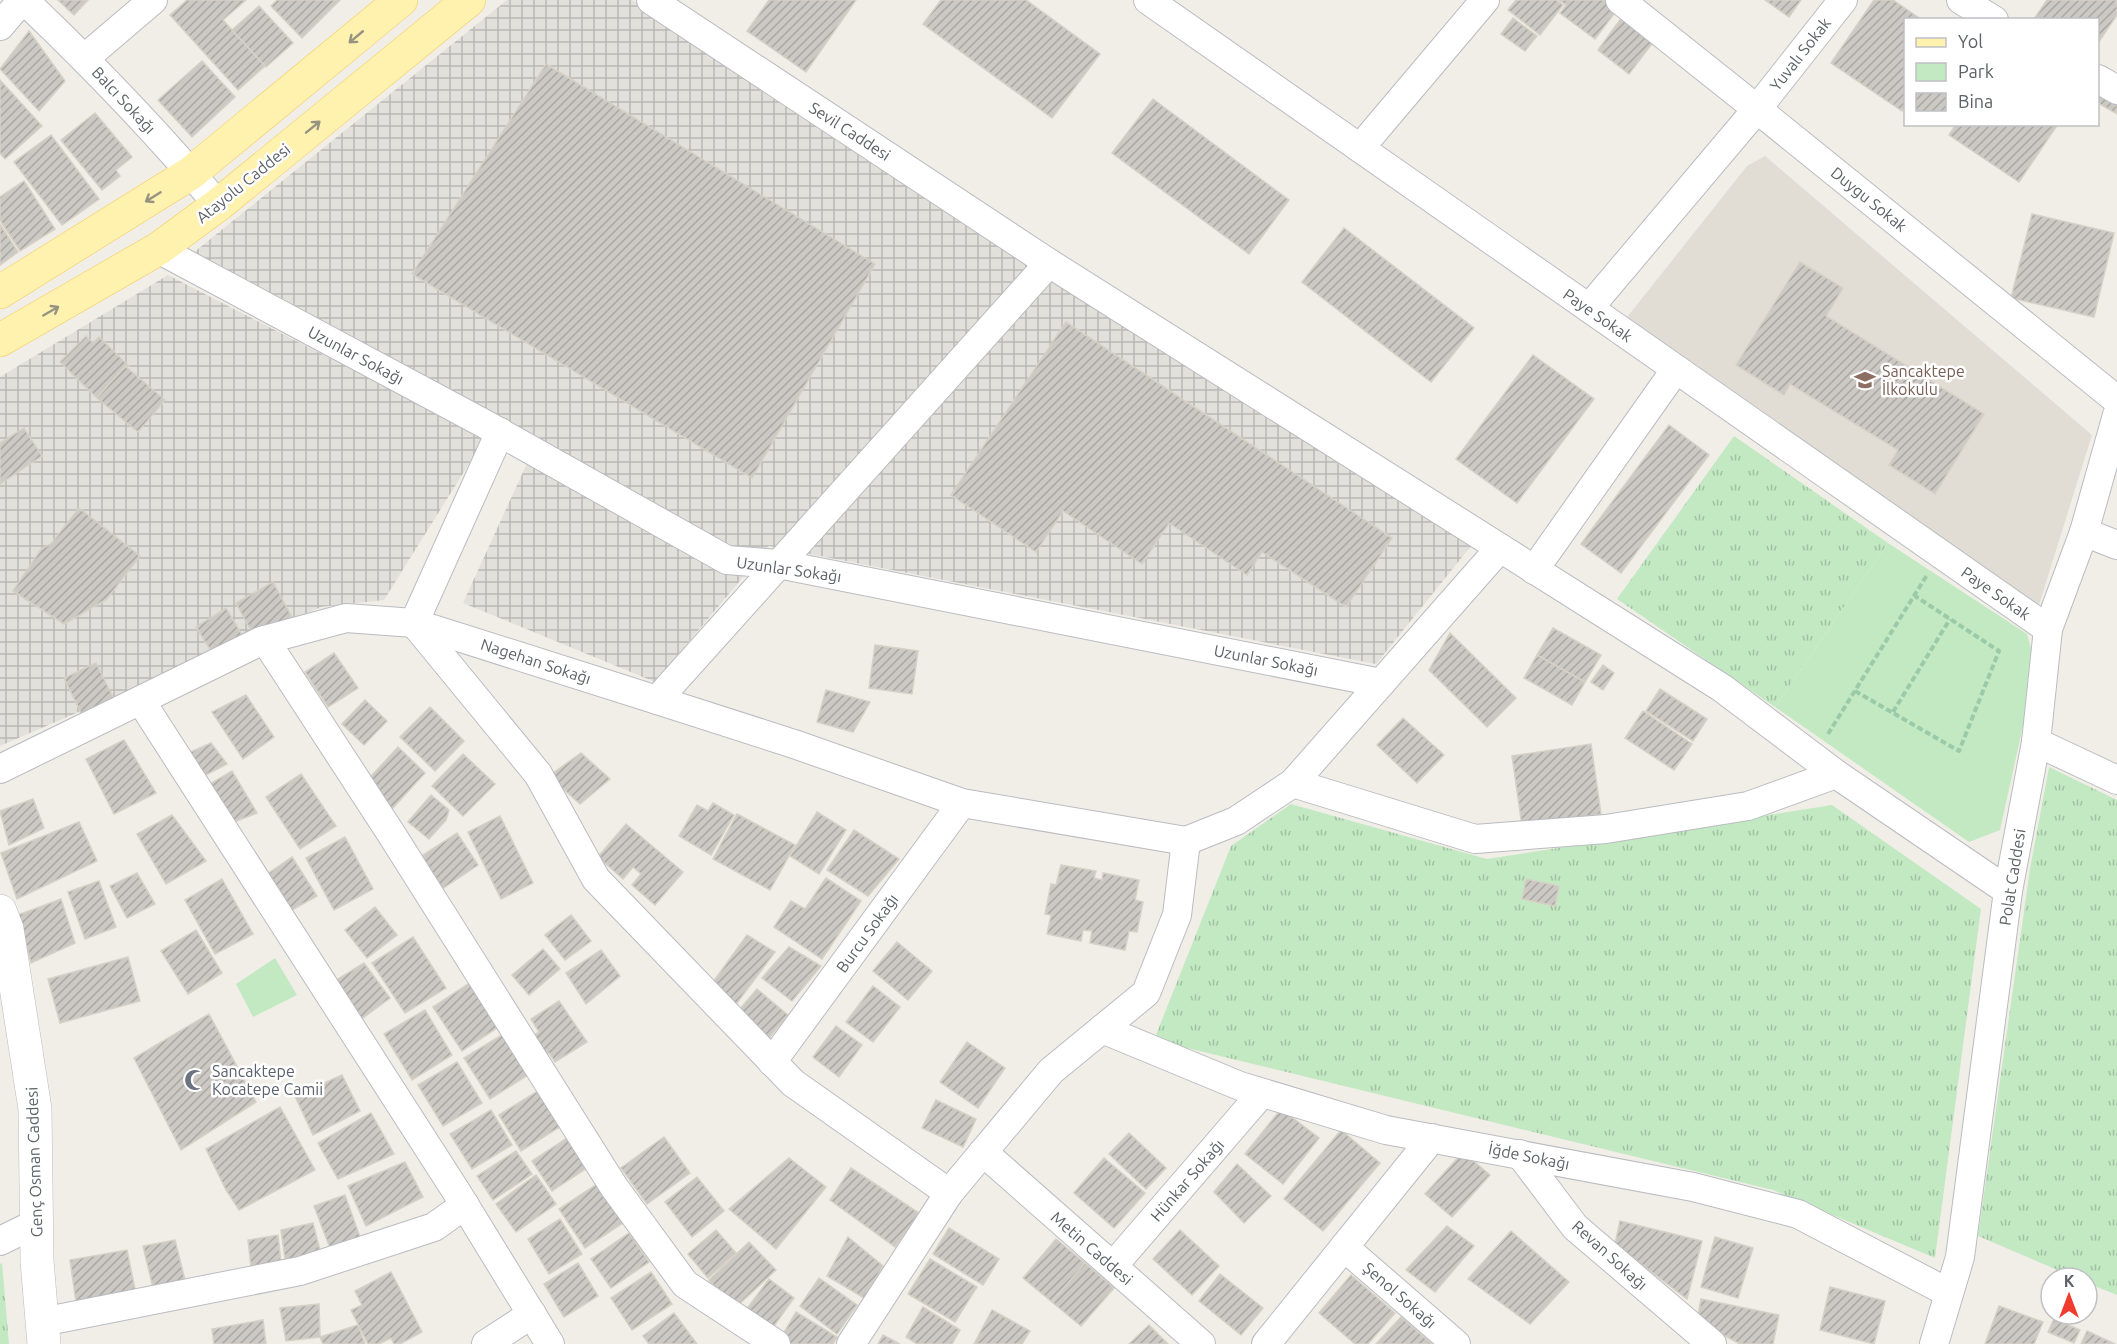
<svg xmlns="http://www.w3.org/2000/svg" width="2117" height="1344" viewBox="0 0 2117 1344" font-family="Ubuntu,sans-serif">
<defs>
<pattern id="industrial-grid" width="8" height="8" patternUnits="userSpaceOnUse" patternTransform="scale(1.5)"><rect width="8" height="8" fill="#e2e0db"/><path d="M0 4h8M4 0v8" fill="none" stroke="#bab9b5"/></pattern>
<pattern id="grass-tufts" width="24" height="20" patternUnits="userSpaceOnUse" patternTransform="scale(1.5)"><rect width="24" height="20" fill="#c3e9c3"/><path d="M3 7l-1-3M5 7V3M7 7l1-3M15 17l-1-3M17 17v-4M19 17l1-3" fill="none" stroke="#a2c0a2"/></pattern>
<pattern id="building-hatch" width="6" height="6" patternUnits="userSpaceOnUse" patternTransform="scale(1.5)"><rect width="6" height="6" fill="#ccc9c4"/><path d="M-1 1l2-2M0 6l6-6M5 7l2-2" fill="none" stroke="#a9a7a3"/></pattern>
</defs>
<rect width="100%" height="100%" fill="#f1eee7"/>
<!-- industrial -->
<g fill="url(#industrial-grid)">
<path d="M507,0H632L1471,546L1376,664L769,546L655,682L463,603L539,437L193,253Z"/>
<path d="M168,275L485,438L384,600L321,607L0,746V377Z"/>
</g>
<!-- education -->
<path fill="#e1ddd5" d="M1765,156L2092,435L2039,605L1620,326L1747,166Z"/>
<!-- grass -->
<g fill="url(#grass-tufts)">
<path d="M1734,436L1888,543L1775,707L1617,599Z"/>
<path d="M2049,767L2117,800V1295L2087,1283V1278H2076L1978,1236L2030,869Z"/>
<path d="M1291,804L1487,859L1832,805L1981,909L1935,1258L1773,1190L1154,1040L1231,846Z"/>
<path d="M2,1263L9,1344H0V1264Z"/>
</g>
<!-- green -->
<g fill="#c3e9c3">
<path d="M1888,543L2027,634L2036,667L2000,830L1969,842L1775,707Z"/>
<path d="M275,958L297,995L253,1017L236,984Z"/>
</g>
<!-- building -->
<g fill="url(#building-hatch)" stroke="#d6d0c5" stroke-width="1.5">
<path d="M58,0H88L74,15Z"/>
<path d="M187,0H246L223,20L265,66L238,90L170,15Z"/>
<path d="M277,0H340L302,38L271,6Z"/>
<path d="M769,0H856L806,72L747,31Z"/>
<path d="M941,0H1026L1100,54L1052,118L923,24Z"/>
<path d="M1516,0H1556L1563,5L1540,35L1508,10Z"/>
<path d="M1559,0H1604L1617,10L1595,39L1560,13L1566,5Z"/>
<path d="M1765,0H1801L1789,17Z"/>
<path d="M1874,0H1893L1922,20H1906V105L1902,111L1831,63Z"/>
<path d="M2047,0H2117V15L2098,43V20L2034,19Z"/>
<path d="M259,6L293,43L266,67L232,30Z"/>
<path d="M1622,17L1654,41L1629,74L1598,50Z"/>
<path d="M1513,18L1537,36L1525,51L1501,34Z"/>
<path d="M29,31L65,81L39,111L0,69Z"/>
<path d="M202,61L235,97L192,137L158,100Z"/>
<path d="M546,64L875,264L752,478L412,274Z"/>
<path d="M0,80L42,126L5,159L0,153Z"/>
<path d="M2100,91L2117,101V114L2098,103V96Z"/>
<path d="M1153,99L1289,200L1249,254L1112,153Z"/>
<path d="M95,113L132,157L116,170L120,176L102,190L61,140Z"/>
<path d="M1956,124H2058L2019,182L1949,135Z"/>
<path d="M51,135L99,199L62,225L14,162Z"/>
<path d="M24,181L55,229L20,251L0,220V197Z"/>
<path d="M2032,214L2114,233L2094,317L2011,298Z"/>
<path d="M0,224L18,252L0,265Z"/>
<path d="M1344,228L1474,328L1431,382L1302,282Z"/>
<path d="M1800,262L1843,288L1826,316L1984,414L1935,494L1889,465L1898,450L1790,384L1784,395L1736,365Z"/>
<path d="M1066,322L1392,538L1346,607L1262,552L1247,575L1169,523L1142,564L1063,511L1036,552L951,495Z"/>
<path d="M86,336L93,343L99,337L129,366H125L97,398L60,362Z"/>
<path d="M1533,355L1594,399L1517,503L1456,459Z"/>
<path d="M125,366L165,400L138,432L97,398Z"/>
<path d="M1669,425L1709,455L1621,573L1581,544Z"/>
<path d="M24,428L42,456L0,484V443Z"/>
<path d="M79,508L140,556L107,599L64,624L13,591L41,549L51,544Z"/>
<path d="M273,582L292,617L255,638L236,603Z"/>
<path d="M226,608L244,638L214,656L196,627Z"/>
<path d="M1553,628L1601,655L1585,682L1537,655Z"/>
<path d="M1450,633L1516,698L1487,727L1429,670Z"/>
<path d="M875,645L918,651L912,694L869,688Z"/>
<path d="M334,653L358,688L328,707L305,672Z"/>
<path d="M1537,655L1585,682L1572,705L1524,678Z"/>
<path d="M96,663L115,701L83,717L64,678Z"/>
<path d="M1603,665L1614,673L1603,690L1591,682Z"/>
<path d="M1660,689L1707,719L1693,741L1646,711Z"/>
<path d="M826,690L870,702L853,732L817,722Z"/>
<path d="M246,695L274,737L243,759L212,712Z"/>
<path d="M365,700L387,721L364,745L342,724Z"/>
<path d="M430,707L464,741L435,771L400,737Z"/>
<path d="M1643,711L1692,744L1674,770L1625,738Z"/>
<path d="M1403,718L1444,755L1417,783L1377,745Z"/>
<path d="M124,740L156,793L114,814L86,759Z"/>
<path d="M211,743L227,764L200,778L186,754Z"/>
<path d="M1591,744L1601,814L1522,826L1512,756Z"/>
<path d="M398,747L425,773L392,809L364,784Z"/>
<path d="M581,753L610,779L580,804L549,776Z"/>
<path d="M463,754L495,784L463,816L432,786Z"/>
<path d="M232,771L257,813L224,826L203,788Z"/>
<path d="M301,774L336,826L300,849L266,797Z"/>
<path d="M431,795L449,810L446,820L429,839L408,822Z"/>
<path d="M33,799L44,828L9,845L0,811Z"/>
<path d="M713,803L734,815L711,855L679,836L697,805L708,811Z"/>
<path d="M817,812L846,830L819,874L790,856Z"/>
<path d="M737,814L795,845L770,890L713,859Z"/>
<path d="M172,815L206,861L166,884L137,834Z"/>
<path d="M500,816L533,883L501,899L468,832Z"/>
<path d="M79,822L97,861L17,899L1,853Z"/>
<path d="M626,824L683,872L655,905L632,885L641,874L633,867L623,879L598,857Z"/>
<path d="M854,830L899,859L868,896L827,870Z"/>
<path d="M457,833L478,865L439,891L417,859Z"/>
<path d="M345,837L373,889L334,910L306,858Z"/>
<path d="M292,857L317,896L283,915L260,879Z"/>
<path d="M1061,865L1096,871L1094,878L1102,880L1103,873L1139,880L1135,900L1143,902L1137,932L1129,931L1125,950L1090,943L1092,931L1083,930L1081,941L1047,934L1051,915L1045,914L1051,884L1056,885Z"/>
<path d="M137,873L155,904L127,918L110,886Z"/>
<path d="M826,878L861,901L822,959L774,927L791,901L805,909Z"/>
<path d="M222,879L253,934L215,954L185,900Z"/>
<path d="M1526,879L1559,886L1555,906L1522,899Z"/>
<path d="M99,881L116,927L85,939L68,892Z"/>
<path d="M61,899L75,943L31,963L18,915Z"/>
<path d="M375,907L397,935L367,958L345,930Z"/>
<path d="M571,915L591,941L565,960L545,935Z"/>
<path d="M196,930L222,973L188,994L161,951Z"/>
<path d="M747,935L775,952L731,1011L708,989Z"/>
<path d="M413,937L446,988L405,1013L372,963Z"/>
<path d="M897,942L932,971L908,1000L873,971Z"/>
<path d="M789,947L821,966L792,1001L762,978Z"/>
<path d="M543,949L560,969L529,995L512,975Z"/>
<path d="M601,950L620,976L586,1004L566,973Z"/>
<path d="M128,957L140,1001L60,1023L48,979Z"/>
<path d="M364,963L390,998L356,1023L333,982Z"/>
<path d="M471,982L500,1026L462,1051L433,1007Z"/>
<path d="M873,986L900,1007L873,1042L846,1022Z"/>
<path d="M757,989L788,1015L765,1043L733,1017Z"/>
<path d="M559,1001L587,1042L555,1062L549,1053L540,1059L528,1039L539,1032L531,1019Z"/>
<path d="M425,1010L452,1055L412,1080L384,1034Z"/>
<path d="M209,1014L256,1102L181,1150L134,1058Z"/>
<path d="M836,1026L862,1045L839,1077L813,1057Z"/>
<path d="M505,1033L531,1073L490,1099L464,1058Z"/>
<path d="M967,1042L1005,1068L978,1108L940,1082Z"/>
<path d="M457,1062L482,1103L443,1126L418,1085Z"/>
<path d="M342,1075L360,1111L313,1135L295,1096Z"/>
<path d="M541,1089L563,1125L521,1151L499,1115Z"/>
<path d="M936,1100L976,1119L963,1147L922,1128Z"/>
<path d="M280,1107L315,1170L239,1210L226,1190L206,1149Z"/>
<path d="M1281,1109L1319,1138L1283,1184L1245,1154Z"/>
<path d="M491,1110L512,1145L472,1169L450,1134Z"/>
<path d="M371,1113L394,1154L338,1179L318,1143Z"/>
<path d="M1341,1130L1380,1163L1323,1231L1284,1199Z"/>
<path d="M1129,1133L1166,1168L1146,1189L1109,1154Z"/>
<path d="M570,1136L590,1166L552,1191L532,1161Z"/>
<path d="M664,1137L690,1173L647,1204L621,1168Z"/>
<path d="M516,1151L532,1174L493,1200L477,1176Z"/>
<path d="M1463,1152L1490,1175L1452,1217L1425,1194Z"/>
<path d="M789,1158L826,1187L776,1249L729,1209Z"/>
<path d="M1104,1158L1145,1193L1114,1228L1074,1193Z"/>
<path d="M405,1162L423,1197L366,1226L348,1186Z"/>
<path d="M1237,1164L1271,1196L1244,1223L1214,1192Z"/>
<path d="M851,1168L919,1213L895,1247L830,1200Z"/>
<path d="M536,1175L556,1204L516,1232L496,1204Z"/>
<path d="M697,1177L724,1211L692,1237L665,1202Z"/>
<path d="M597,1184L623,1223L585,1248L559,1209Z"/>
<path d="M345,1195L360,1237L330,1248L314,1206Z"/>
<path d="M560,1219L582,1254L549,1274L528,1239Z"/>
<path d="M1620,1221L1702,1241L1687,1299L1615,1244Z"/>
<path d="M313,1223L321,1254L286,1266L281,1230Z"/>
<path d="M1447,1226L1474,1246L1435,1292L1406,1270Z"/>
<path d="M949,1228L999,1259L983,1285L933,1254Z"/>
<path d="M716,1230L736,1253L708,1278L688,1254Z"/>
<path d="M1180,1230L1219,1266L1192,1295L1153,1259Z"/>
<path d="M1511,1231L1569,1282L1530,1324L1468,1279Z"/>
<path d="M629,1233L649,1262L611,1288L591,1259Z"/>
<path d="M278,1235L281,1263L251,1267L248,1240Z"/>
<path d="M848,1237L883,1266L864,1298L827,1276Z"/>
<path d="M1715,1237L1753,1248L1738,1298L1701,1287Z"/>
<path d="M1056,1239L1085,1263L1052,1302L1023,1278Z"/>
<path d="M175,1240L186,1284L154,1292L143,1246Z"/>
<path d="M749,1242L776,1270L735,1308L709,1280Z"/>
<path d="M127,1250L136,1294L77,1309L70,1260Z"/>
<path d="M930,1259L977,1287L955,1322L908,1294Z"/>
<path d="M578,1263L598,1296L564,1317L544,1284Z"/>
<path d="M1085,1263L1114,1288L1081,1326L1052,1302Z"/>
<path d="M391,1272L422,1332L400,1344H394L391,1338L379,1344H368L351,1310L362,1305L355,1291Z"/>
<path d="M651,1272L672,1304L632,1330L611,1298Z"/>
<path d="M1220,1274L1263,1308L1241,1335L1199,1301Z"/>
<path d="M1351,1275L1395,1313L1368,1344H1355L1319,1313Z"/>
<path d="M819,1278L857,1305L837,1334L800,1306Z"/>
<path d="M769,1279L794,1298L769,1333L743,1314Z"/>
<path d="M1830,1287L1885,1301L1874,1344L1820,1330Z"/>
<path d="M1701,1299L1779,1315L1773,1344H1740L1697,1321Z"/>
<path d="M319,1304L320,1337L286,1341L280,1308Z"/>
<path d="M1999,1306L2043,1322L2034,1344H1985Z"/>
<path d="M923,1307L960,1330L952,1344H917L906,1337Z"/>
<path d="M992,1310L1030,1331L1022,1344H974Z"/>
<path d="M796,1312L837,1337L833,1344H784L779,1341Z"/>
<path d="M674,1313L697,1344H649L643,1336Z"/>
<path d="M1401,1317L1432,1344H1376Z"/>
<path d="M2054,1319L2080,1330L2074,1343L2048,1332Z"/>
<path d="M263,1320L266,1344H214L212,1329Z"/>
<path d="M358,1325L365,1344H323L320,1337Z"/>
<path d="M1149,1325L1168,1344H1129Z"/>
<path d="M2087,1331L2115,1344H2081Z"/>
<path d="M883,1335L900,1344H878Z"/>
</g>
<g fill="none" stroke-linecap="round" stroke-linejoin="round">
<defs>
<g id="minor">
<path d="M24,0C92,65 158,133 218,205"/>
<path d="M651,0L1049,263"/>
<path d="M1148,0L2048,629"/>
<path d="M1620,0L1757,109L2117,400"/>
<path d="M1961,0L1994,20"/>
<path d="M0,26L22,0"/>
<path d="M85,58L153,0"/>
<path d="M2098,79L2117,90"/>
<path d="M1360,148L1485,0"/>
<path d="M158,249L483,423L727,560L778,564L1381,683"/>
<path d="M1589,308L1757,109L1843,0"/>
<path d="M2084,532L2117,545"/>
<path d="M1500,548L1293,783L1475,839L1606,829L1748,806L1836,774"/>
<path d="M1534,570L1676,369"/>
<path d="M414,623L538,774L596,879L793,1083L949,1193L1051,1071L1146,993L1177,915L1186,841"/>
<path d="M414,623L657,700"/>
<path d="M265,640L392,835L614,1187L685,1284L776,1344"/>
<path d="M141,701L456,1191L550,1344"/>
<path d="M2036,742L2117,780"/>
<path d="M0,769L261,641L346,618L414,623L500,432"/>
<path d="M1293,783L1236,821L1186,841L962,803L794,744L657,700L1049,263L1722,688L1836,774L2008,891"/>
<path d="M1102,1029L1240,1086L1386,1130L1693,1187L1798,1214L1949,1293"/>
<path d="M772,1062L962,803"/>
<path d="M983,1152L1201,1344"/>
<path d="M1520,1154L1575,1227L1712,1344"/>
<path d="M0,1241L37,1223"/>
<path d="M1344,1247L1456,1344"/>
<path d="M1113,1266L1262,1093"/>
<path d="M42,1322L300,1271L434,1227L465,1205"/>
<path d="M486,1344L532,1314"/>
<path d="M851,1344L949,1193"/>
<path d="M1266,1344L1432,1138"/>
<path d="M1934,1344L1960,1257L2008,891L2036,742L2048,629L2084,532L2117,415"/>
</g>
<path id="tertiary" d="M0,911L7,929L35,1109L37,1261L44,1344"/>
<g id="primary">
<path d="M0,292L191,173L401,0"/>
<path d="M0,340L158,249L218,205L469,0"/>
</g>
</defs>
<!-- minor casing -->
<use href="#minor" stroke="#b9bcc1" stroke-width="30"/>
<!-- tertiary casing -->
<use href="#tertiary" stroke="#b9bcc1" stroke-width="34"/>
<!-- primary casing -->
<use href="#primary" stroke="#f6ca5a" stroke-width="34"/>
<!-- path -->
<g stroke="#9bcaa8" stroke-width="4" stroke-dasharray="6 3" stroke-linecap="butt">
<path d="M1855,691L1959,751L1999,651L1915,596"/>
<path d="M1893,712L1950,619"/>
<path d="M1828,734L1927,575"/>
</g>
<!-- minor -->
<use href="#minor" stroke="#fff" stroke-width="28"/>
<!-- tertiary -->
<use href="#tertiary" stroke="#fff" stroke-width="33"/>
<!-- primary -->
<use href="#primary" stroke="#fff1ae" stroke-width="33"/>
</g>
<!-- one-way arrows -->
<defs><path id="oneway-shaft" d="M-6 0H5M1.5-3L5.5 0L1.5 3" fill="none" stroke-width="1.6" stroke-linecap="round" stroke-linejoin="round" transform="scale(1.5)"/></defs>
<g stroke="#969480">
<use href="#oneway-shaft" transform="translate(356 37) rotate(140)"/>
<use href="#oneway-shaft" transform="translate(313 127) rotate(-39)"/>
<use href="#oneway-shaft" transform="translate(153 197) rotate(148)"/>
<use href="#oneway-shaft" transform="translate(51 311) rotate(-30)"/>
</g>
<!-- icons -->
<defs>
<symbol id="school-bare" viewBox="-9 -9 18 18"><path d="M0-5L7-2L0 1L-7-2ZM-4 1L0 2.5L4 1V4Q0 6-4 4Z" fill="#8d6e63" stroke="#fff" stroke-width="2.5" paint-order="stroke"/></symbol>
<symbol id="mosque-bare" viewBox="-9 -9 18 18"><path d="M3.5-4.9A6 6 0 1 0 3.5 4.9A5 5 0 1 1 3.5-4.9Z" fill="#6b7280" stroke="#fff" stroke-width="2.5" paint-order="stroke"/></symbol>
</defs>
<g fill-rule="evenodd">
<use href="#school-bare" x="1850" y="365" width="30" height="30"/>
<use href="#mosque-bare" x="180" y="1065" width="30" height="30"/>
</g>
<g text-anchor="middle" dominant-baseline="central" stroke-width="5" stroke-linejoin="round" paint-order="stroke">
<!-- street labels -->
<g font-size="16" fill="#5e6268" stroke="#fff">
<text transform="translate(1800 54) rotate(-52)">Yuvalı Sokak</text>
<text transform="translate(124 100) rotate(47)">Balcı Sokağı</text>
<text transform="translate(850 131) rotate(33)">Sevil Caddesi</text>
<text transform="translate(243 183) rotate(-39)">Atayolu Caddesi</text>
<text transform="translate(1869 199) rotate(39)">Duygu Sokak</text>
<text transform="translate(1598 315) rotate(35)">Paye Sokak</text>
<text transform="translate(356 355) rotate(28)">Uzunlar Sokağı</text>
<text transform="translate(789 569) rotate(8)">Uzunlar Sokağı</text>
<text transform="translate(1996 593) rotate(35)">Paye Sokak</text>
<text transform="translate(1266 660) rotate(11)">Uzunlar Sokağı</text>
<text transform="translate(536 661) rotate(18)">Nagehan Sokağı</text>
<text transform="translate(2012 877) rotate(-81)">Polat Caddesi</text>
<text transform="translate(867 933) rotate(-54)">Burcu Sokağı</text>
<text transform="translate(1529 1156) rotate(11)">İğde Sokağı</text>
<text transform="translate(34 1162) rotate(-92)">Genç Osman Caddesi</text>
<text transform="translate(1187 1180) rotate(-49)">Hünkar Sokağı</text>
<text transform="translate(1092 1248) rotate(41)">Metin Caddesi</text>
<text transform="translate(1610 1255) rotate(42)">Revan Sokağı</text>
<text transform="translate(1400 1295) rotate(41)">Şenol Sokağı</text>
</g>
<!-- education labels -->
<g font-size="16" fill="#785e54" stroke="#fff" text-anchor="start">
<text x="1882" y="371">Sancaktepe<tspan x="1882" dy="18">İlkokulu</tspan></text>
</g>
<!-- worship labels -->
<g font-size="16" fill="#5b616d" stroke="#fff" text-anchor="start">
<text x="212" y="1071">Sancaktepe<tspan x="212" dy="18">Kocatepe Camii</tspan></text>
</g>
</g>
<!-- legend -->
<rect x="1904" y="18" width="195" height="108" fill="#ffffff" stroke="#bfc0c3" stroke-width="1.5"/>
<rect x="1916" y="38" width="30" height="9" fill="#fff1ae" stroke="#bfc0c3" stroke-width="1.5"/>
<text x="1958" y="48" font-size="18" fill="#5e6268">Yol</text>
<rect x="1916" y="63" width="30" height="18" fill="#c3e9c3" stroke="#bfc0c3" stroke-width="1.5"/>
<text x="1958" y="78" font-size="18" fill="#5e6268">Park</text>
<rect x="1916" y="93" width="30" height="18" fill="url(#building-hatch)" stroke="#bfc0c3" stroke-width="1.5"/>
<text x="1958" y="108" font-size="18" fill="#5e6268">Bina</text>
<!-- north arrow -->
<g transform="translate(2069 1296)"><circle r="28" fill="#ffffff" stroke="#bfc0c3" stroke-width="1.5"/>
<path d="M0-4.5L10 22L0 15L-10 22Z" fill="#ef3c2e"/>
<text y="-9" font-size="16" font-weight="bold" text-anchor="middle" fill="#5e6268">K</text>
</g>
</svg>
